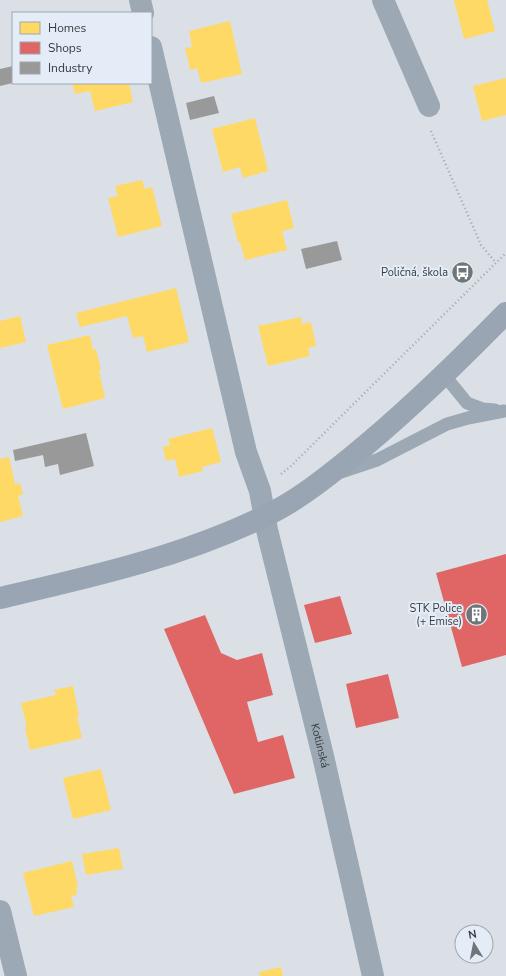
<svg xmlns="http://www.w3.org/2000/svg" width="506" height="976" viewBox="0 0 506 976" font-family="'Nunito Sans',sans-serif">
<rect width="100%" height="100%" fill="#dbe0e6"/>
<!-- homes -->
<g fill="#ffd966">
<path d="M454,0H487L495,31L464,39Z"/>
<path d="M230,21L242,74L201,83L197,68L190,70L188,59L185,48L192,47L189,31Z"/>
<path d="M506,78V115L482,121L473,86Z"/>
<path d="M72,83H129L133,102L95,111L90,91L75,94Z"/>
<path d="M255,118L268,171L243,178L240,167L223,172L212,129Z"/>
<path d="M142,180L145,189L152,187L162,226L118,237L108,198L118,196L115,186Z"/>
<path d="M287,200L294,228L282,231L287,250L245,260L240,242H238L231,214Z"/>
<path d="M176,288L189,342L147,352L143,336L133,338L127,316L80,327L76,313Z"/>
<path d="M20,316L26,342L0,348V321Z"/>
<path d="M301,317L302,324L311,322L316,346L308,348L310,356L268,366L258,326Z"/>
<path d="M90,335L93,350L96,349L101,370L99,371L105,398L63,409L47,345Z"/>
<path d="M212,428L221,462L202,467L203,471L179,477L175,459L166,461L163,447L170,445L168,439Z"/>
<path d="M9,457L15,484L20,483L23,494L18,496L23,516L0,522V459Z"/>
<path d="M73,686L79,716L77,717L82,738L30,750L25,727H27L21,703L56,695L54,690Z"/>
<path d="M101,769L111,810L73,819L63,778Z"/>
<path d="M119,848L123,869L86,875L82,854Z"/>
<path d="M72,861L78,887L76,888L77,895L71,896L74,907L34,916L23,873Z"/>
<path d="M281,967L283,976H260L259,972Z"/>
</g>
<!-- shops -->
<g fill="#e06666">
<path d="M506,554V655L462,667L436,573Z"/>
<path d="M340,596L352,634L315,643L304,605Z"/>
<path d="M205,615L221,653L237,660L262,653L273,695L247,702L258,742L283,735L295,778L234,794L164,629Z"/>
<path d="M388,674L399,718L356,728L346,684Z"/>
</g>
<!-- industry -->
<g fill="#999">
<path d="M13,66V83L0,86V69Z"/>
<path d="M214,96L219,113L190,120L186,103Z"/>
<path d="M337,241L342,260L306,269L301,249Z"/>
<path d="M86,433L94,466L60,475L58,464L45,467L43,455L15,461L13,450Z"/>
</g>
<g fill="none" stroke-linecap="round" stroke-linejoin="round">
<!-- path -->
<g stroke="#9fa7b0" stroke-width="2.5" stroke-dasharray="1 3" stroke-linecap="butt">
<path d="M431,131L481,245L496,263"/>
<path d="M281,474L291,466L506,253"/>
</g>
<!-- service -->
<g stroke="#9ca8b4" stroke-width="13">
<path d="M445,376L467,403L483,409L495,410"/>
<path d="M341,472L377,460L447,424L468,418L504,411"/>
</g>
<!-- minor -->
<g stroke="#9ca8b4" stroke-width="22">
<path d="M140,0L143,13"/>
<path d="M383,0L429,106"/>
<path id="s1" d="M151,47L246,452L260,491L267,530L323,756L373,976"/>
<path d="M0,911L16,976"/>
</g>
<!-- secondary -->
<path stroke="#99a5b3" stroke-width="22" d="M0,598C90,577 181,557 265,516C295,502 323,480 349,459C405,414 456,364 506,313"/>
</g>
<!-- icons -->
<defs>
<symbol id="bus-disc" viewBox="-11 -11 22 22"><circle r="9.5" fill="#707579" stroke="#e4edf7"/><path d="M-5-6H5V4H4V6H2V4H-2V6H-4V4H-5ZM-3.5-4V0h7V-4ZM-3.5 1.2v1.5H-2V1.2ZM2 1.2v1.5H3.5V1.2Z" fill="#fff"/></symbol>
<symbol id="building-disc" viewBox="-11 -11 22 22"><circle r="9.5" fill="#707579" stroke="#e4edf7"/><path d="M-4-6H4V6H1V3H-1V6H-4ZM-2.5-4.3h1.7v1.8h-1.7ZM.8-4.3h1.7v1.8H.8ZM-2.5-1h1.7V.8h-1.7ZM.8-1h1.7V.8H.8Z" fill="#fff"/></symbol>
</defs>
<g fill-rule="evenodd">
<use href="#bus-disc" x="450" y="260" width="25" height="25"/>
<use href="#building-disc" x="464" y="602" width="25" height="25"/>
</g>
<g text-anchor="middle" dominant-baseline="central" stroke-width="4" stroke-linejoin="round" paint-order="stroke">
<!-- poi labels -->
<g font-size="11" fill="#373b3f" stroke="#e4edf7" text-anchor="end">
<text x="448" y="272">Poličná, škola</text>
<text x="462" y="608">STK Police<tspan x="462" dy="13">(+ Emise)</tspan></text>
</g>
<!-- street labels -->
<g font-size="11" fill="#373b3f" stroke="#e4edf7">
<text stroke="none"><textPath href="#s1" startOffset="719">Kotlinská</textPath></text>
</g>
</g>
<!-- legend -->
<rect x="12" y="12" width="140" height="72" fill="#e4edf7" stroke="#9fa6ad"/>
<rect x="20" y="22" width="20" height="12" fill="#ffd966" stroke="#9fa6ad"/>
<text x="48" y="32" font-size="12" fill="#373b3f">Homes</text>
<rect x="20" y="42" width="20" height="12" fill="#e06666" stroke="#9fa6ad"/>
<text x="48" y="52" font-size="12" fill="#373b3f">Shops</text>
<rect x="20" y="62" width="20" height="12" fill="#999999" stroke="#9fa6ad"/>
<text x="48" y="72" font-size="12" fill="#373b3f">Industry</text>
<!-- north arrow -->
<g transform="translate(474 944) rotate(350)"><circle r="19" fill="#e4edf7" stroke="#9fa6ad"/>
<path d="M0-3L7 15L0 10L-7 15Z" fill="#707579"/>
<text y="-6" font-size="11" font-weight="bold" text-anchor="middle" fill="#373b3f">N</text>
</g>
</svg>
